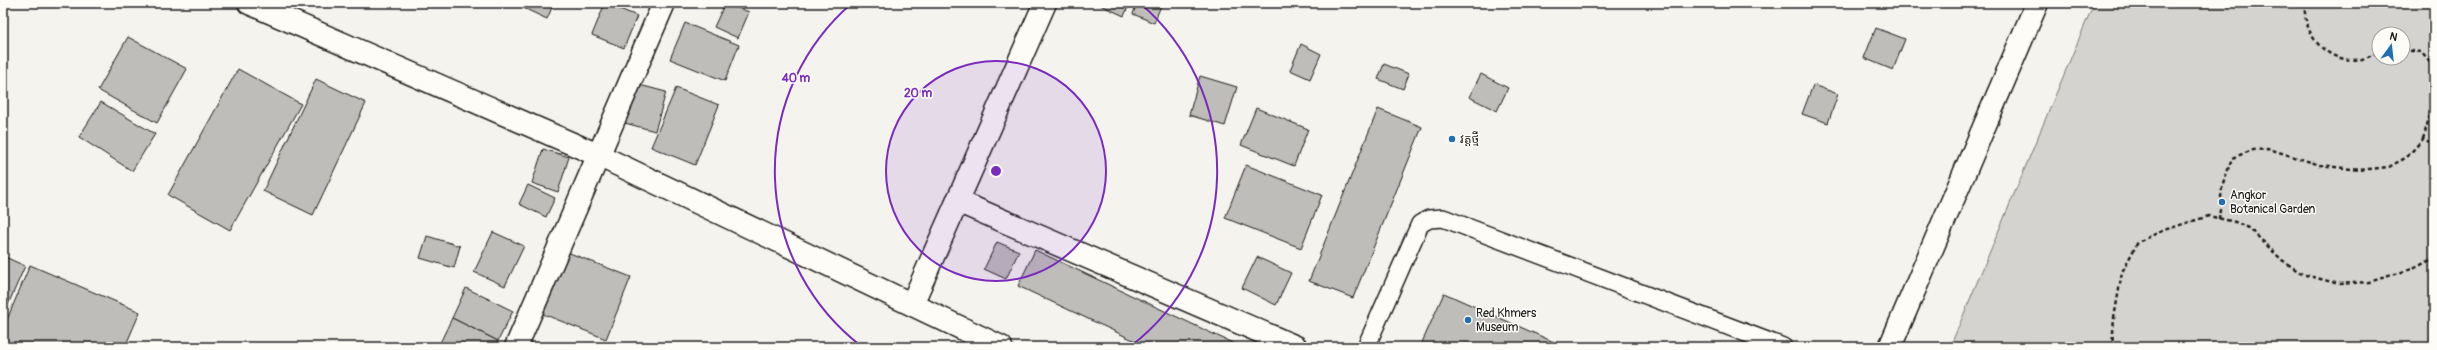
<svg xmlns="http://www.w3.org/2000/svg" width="2437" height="350" viewBox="0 0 2437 350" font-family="Pangolin,'Noto Sans Khmer',sans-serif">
<rect width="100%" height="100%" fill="#f4f3ee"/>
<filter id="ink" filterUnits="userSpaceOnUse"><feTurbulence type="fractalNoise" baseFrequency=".025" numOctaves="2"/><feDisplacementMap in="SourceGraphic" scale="8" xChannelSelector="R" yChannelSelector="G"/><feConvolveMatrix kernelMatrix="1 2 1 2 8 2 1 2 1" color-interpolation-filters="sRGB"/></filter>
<g filter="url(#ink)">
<!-- green -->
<path fill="#d4d3cf" stroke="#787876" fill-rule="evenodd" d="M2094,3H2434V347H1950ZM2379,34H2403V58H2379Z"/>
<!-- building -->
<g fill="#bebdba" stroke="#1c1c1c">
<path d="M513,3H554L547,19Z"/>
<path d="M605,3L637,16L624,48L592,35Z"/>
<path d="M725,3L749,12L738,38L714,27Z"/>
<path d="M1096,3H1130L1124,16Z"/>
<path d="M1137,3H1162L1154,23L1133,14Z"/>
<path d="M685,23L739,45L725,81L670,59Z"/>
<path d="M1876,28L1905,39L1893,70L1864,58Z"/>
<path d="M128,37L187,69L157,123L98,90Z"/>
<path d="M1301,44L1321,54L1310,79L1290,70Z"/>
<path d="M1384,64L1409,74L1403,89L1378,79Z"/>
<path d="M238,69L301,104L230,230L168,195Z"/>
<path d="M1481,74L1508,88L1497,111L1469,97Z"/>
<path d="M1200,76L1237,87L1225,126L1189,115Z"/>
<path d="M316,79L366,103L313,215L263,191Z"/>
<path d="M632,83L666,92L655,131L621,122Z"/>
<path d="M1813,85L1838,94L1828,123L1802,114Z"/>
<path d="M676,88L719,105L695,165L651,147Z"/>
<path d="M101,102L155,134L132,171L79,137Z"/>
<path d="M1256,108L1308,129L1294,166L1241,145Z"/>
<path d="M1378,109L1422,127L1353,298L1309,281Z"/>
<path d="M543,149L569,157L558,192L532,183Z"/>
<path d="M1246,165L1322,195L1301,248L1225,218Z"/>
<path d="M528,185L555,198L546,217L519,204Z"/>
<path d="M493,232L524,246L505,286L474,272Z"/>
<path d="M427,236L460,246L454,268L420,258Z"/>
<path d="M997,242L1019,251L1006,279L984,269Z"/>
<path d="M1035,250L1241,347H1148L1018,286Z"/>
<path d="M567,252L631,277L606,339L543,314Z"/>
<path d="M3,256L25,266L3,316Z"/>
<path d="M1257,257L1291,273L1276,305L1242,288Z"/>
<path d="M30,265L140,312L125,347H3V329Z"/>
<path d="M466,288L513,311L498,341L452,318Z"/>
<path d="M1444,293L1565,347H1420Z"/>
<path d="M452,318L498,341L495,347H438Z"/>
</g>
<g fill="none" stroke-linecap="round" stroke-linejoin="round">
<defs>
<path id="service" d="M1366,347L1420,224L1429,219L1443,218L1783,347"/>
<g id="minor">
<path d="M249,3L598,155L1001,347"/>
<path d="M957,201L1296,347"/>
<path d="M912,304L1045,3"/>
<path d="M516,347L664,3"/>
</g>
<path id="secondary" d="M1890,347L2037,3"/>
</defs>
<!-- service casing -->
<use href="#service" stroke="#1c1c1c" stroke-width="20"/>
<!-- minor casing -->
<use href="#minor" stroke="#1c1c1c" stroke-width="25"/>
<!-- secondary casing -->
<use href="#secondary" stroke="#1c1c1c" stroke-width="25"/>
<!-- path -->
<g stroke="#1c1c1c" stroke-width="2.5" stroke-dasharray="4 3" stroke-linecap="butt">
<path d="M2305,3C2302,36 2328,65 2362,59C2367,58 2374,54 2379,52"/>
<path d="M2403,50L2421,52L2433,66L2434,74"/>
<path d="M2423,139L2434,101"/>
<path d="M2219,219L2222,187L2232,158L2253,150L2269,149L2320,165L2359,170L2389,167L2407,157L2423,139L2434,144"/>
<path d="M2112,347L2114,318L2122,272L2138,242L2164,230L2209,216L2235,222L2249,228L2282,260L2302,274L2339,284L2369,282L2415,268L2434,258"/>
</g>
<!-- service -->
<use href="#service" stroke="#fdfcf7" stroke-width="17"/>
<!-- minor -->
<use href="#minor" stroke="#fdfcf7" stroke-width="22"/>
<!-- secondary -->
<use href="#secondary" stroke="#fdfcf7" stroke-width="22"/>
</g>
</g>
<!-- distance rings -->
<circle cx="996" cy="171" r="110" fill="#7b2cbf" fill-opacity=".12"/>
<g fill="none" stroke="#7b2cbf" stroke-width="2">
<circle cx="996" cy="171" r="110"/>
<path d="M861 346A221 221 0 0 1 851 4M1141 4A221 221 0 0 1 1131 346"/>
</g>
<!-- markers -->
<g fill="#1f6fb2" stroke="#fdfcf7" stroke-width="1.5">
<circle cx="1452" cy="139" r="4"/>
<circle cx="2222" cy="202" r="4"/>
<circle cx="1468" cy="320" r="4"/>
</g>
<g text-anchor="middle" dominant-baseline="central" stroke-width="3" stroke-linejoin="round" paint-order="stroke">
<!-- poi labels -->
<g font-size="12" fill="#1c1c1c" stroke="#fdfcf7" text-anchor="start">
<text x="1460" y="139">វត្តថ្មី</text>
<text x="2230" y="195">Angkor<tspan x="2230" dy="14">Botanical Garden</tspan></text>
<text x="1476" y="313">Red Khmers<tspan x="1476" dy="14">Museum</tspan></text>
</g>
</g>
<circle cx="996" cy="171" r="6" fill="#7b2cbf" stroke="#fdfcf7" stroke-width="2"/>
<g font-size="12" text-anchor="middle" font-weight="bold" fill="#7b2cbf" stroke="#fdfcf7" stroke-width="3" stroke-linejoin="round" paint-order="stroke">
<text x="796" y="82">40 m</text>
<text x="918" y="97">20 m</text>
</g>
<!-- margin -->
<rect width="2437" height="350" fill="none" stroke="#fdfcf7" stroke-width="16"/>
<rect x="8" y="8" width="2421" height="334" fill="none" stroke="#1c1c1c" stroke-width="1.5" filter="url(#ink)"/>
<!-- north arrow -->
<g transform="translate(2391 46) rotate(15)"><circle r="19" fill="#fdfcf7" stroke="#a3a29f"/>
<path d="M0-3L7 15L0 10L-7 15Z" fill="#1f6fb2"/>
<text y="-6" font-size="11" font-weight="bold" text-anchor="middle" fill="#1c1c1c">N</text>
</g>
</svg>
